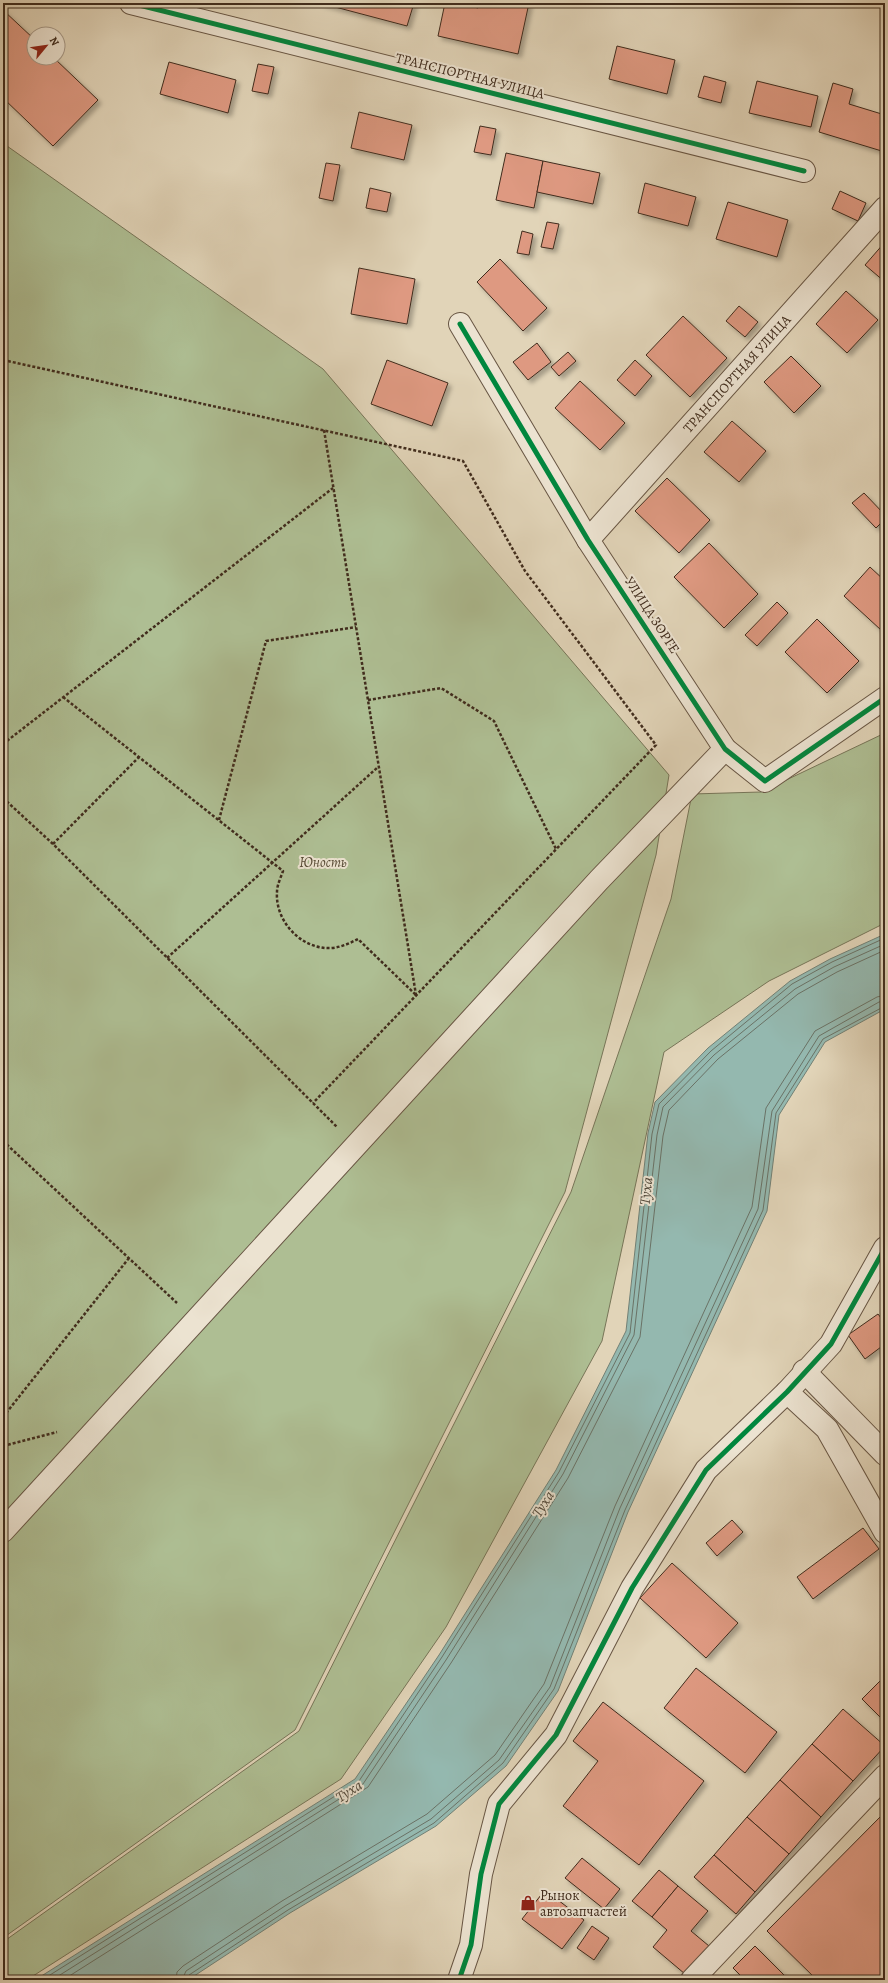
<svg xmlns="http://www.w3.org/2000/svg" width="888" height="1983" viewBox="0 0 888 1983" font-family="Alegreya,serif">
<defs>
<filter id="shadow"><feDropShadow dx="3.5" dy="3.5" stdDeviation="2" flood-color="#0004"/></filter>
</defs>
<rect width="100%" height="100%" fill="#e1d4b8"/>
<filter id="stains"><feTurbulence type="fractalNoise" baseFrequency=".005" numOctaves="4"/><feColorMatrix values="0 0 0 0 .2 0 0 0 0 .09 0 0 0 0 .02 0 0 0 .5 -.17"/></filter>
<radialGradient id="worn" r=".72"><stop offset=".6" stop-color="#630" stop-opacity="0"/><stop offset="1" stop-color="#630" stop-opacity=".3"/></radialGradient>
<!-- green -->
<g fill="#aebe93" stroke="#777558">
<path d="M3,145L7,146L323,369L669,775L656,855L565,1192L295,1730L3,1938Z"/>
<path d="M885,733V923L769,981L664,1052L602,1341L446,1627L341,1779L33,1976L20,1980H3V1942L299,1731L571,1192L671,899L692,794L761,792Z"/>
</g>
<!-- water -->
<path fill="#94b8af" stroke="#728075" d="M885,934V1009L825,1042L779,1115L767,1211L628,1512L558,1691L506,1766L436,1826L290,1913L188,1980H35L355,1779L439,1655L556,1470L626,1331L648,1133L655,1102L708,1048L790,981L830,959Z"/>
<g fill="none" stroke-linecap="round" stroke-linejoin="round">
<!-- shore -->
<g stroke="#6a7266" stroke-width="1">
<path d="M42,1980L359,1781L442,1657L559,1472L630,1333L652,1134L659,1104L711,1051L792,984L832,962L885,938"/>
<path d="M52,1980L363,1784L446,1660L563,1474L634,1335L657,1135L663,1107L714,1055L795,989L834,967L885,944"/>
<path d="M63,1980L368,1787L451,1663L568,1478L640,1337L663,1136L669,1110L718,1059L798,994L837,972L885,950"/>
<path d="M176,1980L177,1972L183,1966L282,1901L427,1814L495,1755L544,1684L615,1506L752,1207L766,1108L815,1031L877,997L885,995"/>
<path d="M182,1980L186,1971L285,1906L431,1819L499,1760L550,1687L620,1508L758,1209L772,1111L819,1036L879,1002L885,1001"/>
<path d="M187,1980L189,1975L288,1910L434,1823L503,1763L554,1689L625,1510L763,1210L776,1113L823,1039L885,1006"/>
</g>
</g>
<!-- building -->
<g fill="#de9981" stroke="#402c1d" filter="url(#shadow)">
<path d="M320,3H414L407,26Z"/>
<path d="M445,3H457L478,8L479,3H529L518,54L438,36Z"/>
<path d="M3,10L34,39V58H54L98,100L53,146L3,98Z"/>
<path d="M617,46L675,60L667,94L609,79Z"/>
<path d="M169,62L236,80L228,113L160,94Z"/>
<path d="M258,64L274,67L268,94L252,91Z"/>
<path d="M704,76L726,82L721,103L698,97Z"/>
<path d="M757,81L818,96L811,127L749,113Z"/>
<path d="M833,83L853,89L849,104L885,115V152L819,132Z"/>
<path d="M359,112L412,125L404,160L351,148Z"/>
<path d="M480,126L496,129L491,155L474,152Z"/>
<path d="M506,153L543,161L534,208L496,200Z"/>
<path d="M543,161L600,173L593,204L537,192Z"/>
<path d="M326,163L340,165L333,201L319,198Z"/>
<path d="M645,183L696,197L688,226L638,213Z"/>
<path d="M370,188L391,193L387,212L366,208Z"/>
<path d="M840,191L866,203L858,221L832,209Z"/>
<path d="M728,202L788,220L777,257L716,239Z"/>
<path d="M547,222L559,224L553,249L541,247Z"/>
<path d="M522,231L533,234L529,255L517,253Z"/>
<path d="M885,242V282L865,265Z"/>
<path d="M500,259L547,308L523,331L477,282Z"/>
<path d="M359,268L415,279L407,324L351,314Z"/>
<path d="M846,291L878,320L847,353L816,324Z"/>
<path d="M739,306L758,322L745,337L726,321Z"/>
<path d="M683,316L727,358L690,397L646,355Z"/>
<path d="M537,343L551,362L528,380L513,362Z"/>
<path d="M568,352L576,361L559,376L551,367Z"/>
<path d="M791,356L821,386L794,413L764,382Z"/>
<path d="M387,360L448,383L432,426L371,404Z"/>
<path d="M635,360L652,376L635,396L617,380Z"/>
<path d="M580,381L625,423L600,450L555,408Z"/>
<path d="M732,421L766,451L739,482L704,452Z"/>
<path d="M667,478L710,520L679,553L635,511Z"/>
<path d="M864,493L885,515V519L876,528L852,503Z"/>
<path d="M709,543L758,594L724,628L674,577Z"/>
<path d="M870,567L885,581V626L881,630L844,596Z"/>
<path d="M777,602L788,613L757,646L745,635Z"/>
<path d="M817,619L859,661L827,693L785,652Z"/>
<path d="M878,1314L885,1323V1344L865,1359L848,1335Z"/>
<path d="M732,1520L743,1532L717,1556L706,1543Z"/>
<path d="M863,1528L879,1549L813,1599L797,1577Z"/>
<path d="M672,1563L738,1623L706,1658L640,1598Z"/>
<path d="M696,1668L777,1732L745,1773L664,1708Z"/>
<path d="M885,1676V1722L862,1699Z"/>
<path d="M603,1702L704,1781L639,1865L563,1806L598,1761L573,1741Z"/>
<path d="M843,1709L885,1746L853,1781L812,1744Z"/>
<path d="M812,1744L853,1781L821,1817L780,1780Z"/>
<path d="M780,1780L821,1817L789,1854L747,1817Z"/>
<path d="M885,1812V1980H817L767,1931Z"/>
<path d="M747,1817L789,1854L755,1892L714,1855Z"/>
<path d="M714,1855L755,1892L736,1914L694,1877Z"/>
<path d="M582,1858L620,1889L604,1909L565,1878Z"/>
<path d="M659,1870L678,1886L652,1917L632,1901Z"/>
<path d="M678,1886L708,1911L691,1931L709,1946L685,1974L653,1947L667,1930L652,1917Z"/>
<path d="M545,1890L584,1920L562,1949L522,1919Z"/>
<path d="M592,1926L609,1938L594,1960L577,1948Z"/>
<path d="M755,1946L789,1980H745L733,1968Z"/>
</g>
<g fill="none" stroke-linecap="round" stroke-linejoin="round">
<defs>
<g id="minor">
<path d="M131,3L804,171"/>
<path d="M460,324L588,540L725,749L765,781L885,698"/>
<path d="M588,540L885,208"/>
<path d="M804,1371L885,1454"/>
<path d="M787,1392L827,1429L885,1532"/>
<path d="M3,1531L599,880L725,749"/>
<path d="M459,1980L471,1945L481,1874L499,1804L556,1735L632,1588L706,1470L787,1392L831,1344L885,1248"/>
<path d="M692,1980L885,1776"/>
</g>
</defs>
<!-- minor casing -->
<use href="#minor" stroke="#685644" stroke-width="24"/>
<!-- path -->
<g stroke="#402c1d" stroke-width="2.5" stroke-dasharray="3 2" stroke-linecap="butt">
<path d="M3,360L463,461L525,571L656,745L313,1103"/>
<path d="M324,430L416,995"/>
<path d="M63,697L283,871C281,877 277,885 277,892C275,921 301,950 332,948C342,947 350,943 358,939L416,995"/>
<path d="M368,700L441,688L494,721L556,849"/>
<path d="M3,744L333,488"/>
<path d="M3,798L53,844L337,1127"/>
<path d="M219,820L266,641L356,627"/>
<path d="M53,844L139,757"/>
<path d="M167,958L378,767"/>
<path d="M3,1141L177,1303"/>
<path d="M3,1417L129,1258"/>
<path d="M3,1446L57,1432"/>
</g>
<!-- minor -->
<use href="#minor" stroke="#ece3d1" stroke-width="22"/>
<defs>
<g id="cycleway">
<path d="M131,3L804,171"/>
<path d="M460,324L588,540L725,749L765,781L885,698"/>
<path d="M459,1980L471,1945L481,1874L499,1804L556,1735L632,1588L706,1470L787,1392L831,1344L885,1248"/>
</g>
</defs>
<!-- cycleway casing -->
<use href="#cycleway" stroke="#ece3d1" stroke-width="8"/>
<!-- cycleway -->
<use href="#cycleway" stroke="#00873e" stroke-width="5"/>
</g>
<!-- icons -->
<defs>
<symbol id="shop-bare" viewBox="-9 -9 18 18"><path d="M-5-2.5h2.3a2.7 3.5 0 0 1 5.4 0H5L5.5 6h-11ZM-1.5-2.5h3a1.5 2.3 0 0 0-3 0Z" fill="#8f2418" stroke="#ece3d1" stroke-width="2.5" paint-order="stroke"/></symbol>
</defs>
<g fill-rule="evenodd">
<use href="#shop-bare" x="517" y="1892" width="22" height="22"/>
</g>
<g text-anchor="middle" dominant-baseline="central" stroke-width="4" stroke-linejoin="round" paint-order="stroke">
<!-- street labels -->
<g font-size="14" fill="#402c1d" stroke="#ece3d1">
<text transform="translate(470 76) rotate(14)">ТРАНСПОРТНАЯ УЛИЦА</text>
<text transform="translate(737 374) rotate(-48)">ТРАНСПОРТНАЯ УЛИЦА</text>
<text transform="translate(652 615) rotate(57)">УЛИЦА ЗОРГЕ</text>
</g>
<!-- park labels -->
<g font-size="14" font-style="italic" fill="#564935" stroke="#ece3d1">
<text x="323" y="862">Юность</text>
</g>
<!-- poi labels -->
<g font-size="14" fill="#402c1d" stroke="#ece3d1" text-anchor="start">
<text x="540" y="1895">Рынок<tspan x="540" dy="16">автозапчастей</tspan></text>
</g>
<!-- water labels -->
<g font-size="15" font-style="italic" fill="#51483a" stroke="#ece3d1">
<text transform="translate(646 1191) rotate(-84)">Туха</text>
<text transform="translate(543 1504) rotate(-58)">Туха</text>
<text transform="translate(349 1791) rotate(-32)">Туха</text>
</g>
</g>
<!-- margin -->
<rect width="888" height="1983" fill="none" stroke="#e1d4b8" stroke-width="16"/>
<rect x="4" y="4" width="880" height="1975" fill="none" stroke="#402c1d" stroke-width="2"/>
<rect x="8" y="8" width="872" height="1967" fill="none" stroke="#402c1d"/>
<!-- north arrow -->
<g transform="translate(46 46) rotate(61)"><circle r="19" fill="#ece3d1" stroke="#a79a89"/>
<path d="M0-3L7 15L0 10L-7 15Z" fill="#8f2418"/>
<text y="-6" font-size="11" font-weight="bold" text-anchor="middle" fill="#402c1d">N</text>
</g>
<rect width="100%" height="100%" filter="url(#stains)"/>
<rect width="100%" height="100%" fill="url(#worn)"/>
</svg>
